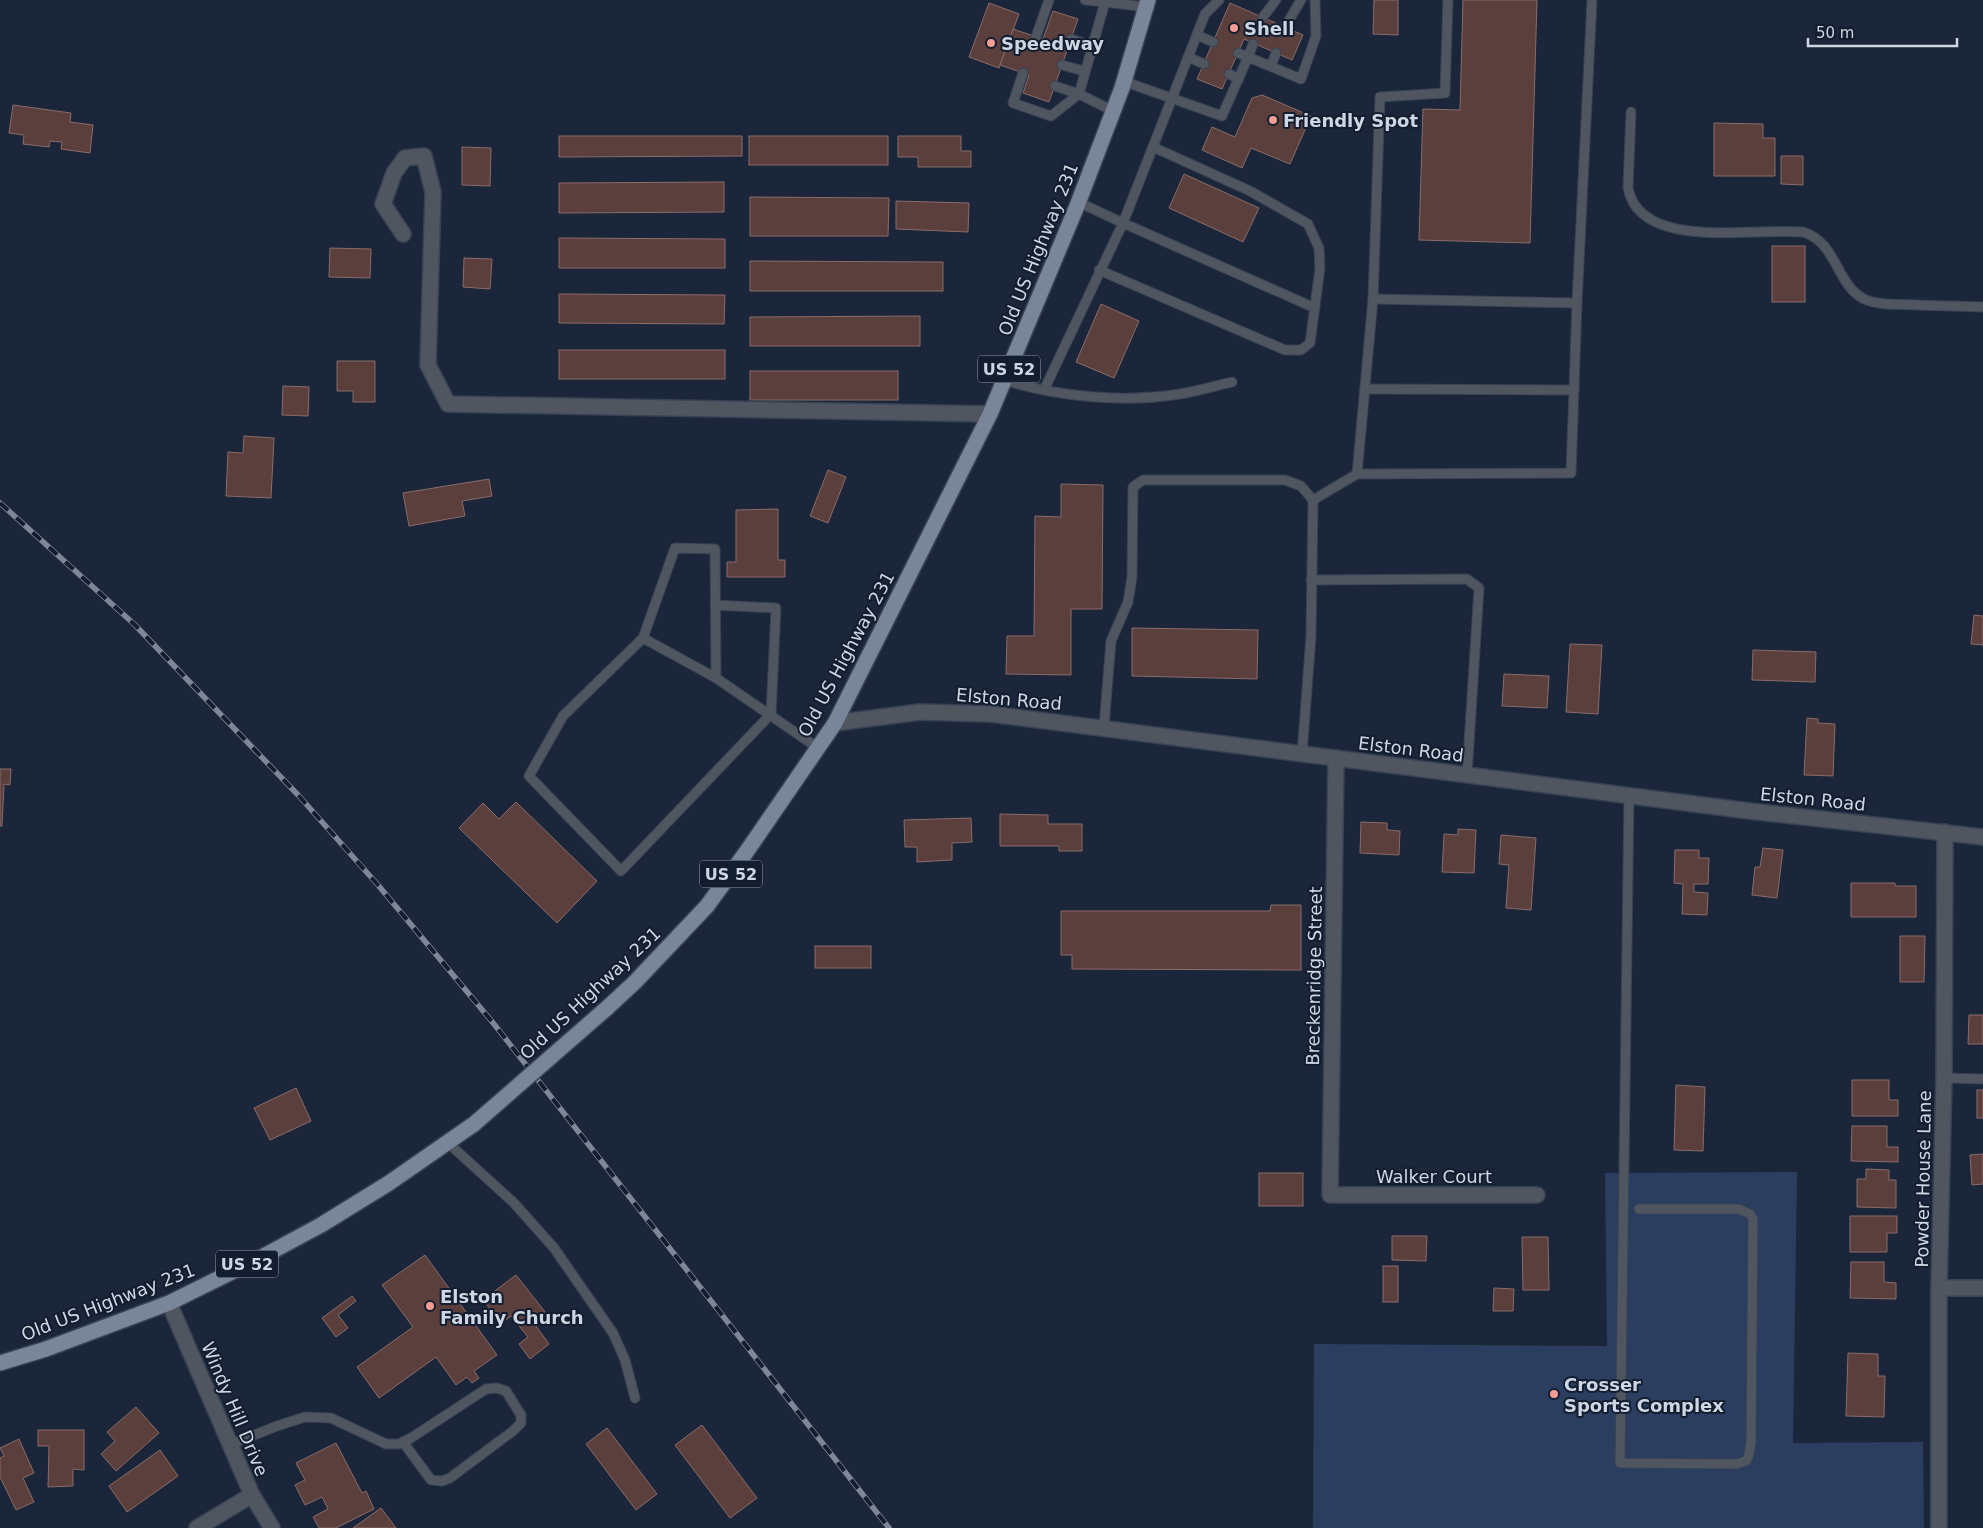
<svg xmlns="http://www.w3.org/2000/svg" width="1983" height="1528" viewBox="0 0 1983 1528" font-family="'DejaVu Sans',sans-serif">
<rect width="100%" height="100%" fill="#1b263a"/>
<!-- green -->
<path fill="#2b3e5f" d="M1797,1172L1793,1443L1923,1442L1924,1528H1313L1314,1344L1607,1346L1605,1173Z"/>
<!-- building -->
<g fill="#5b3f3c" stroke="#8a6c69">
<path d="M1374,0H1398V35L1373,34Z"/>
<path d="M1463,0H1537L1530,243L1419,240L1423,109L1460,110Z"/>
<path d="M989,3L1019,14L999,68L969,57Z"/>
<path d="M1230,3L1303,35L1292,60L1244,39L1222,89L1197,79Z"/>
<path d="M1053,11L1078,19L1049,102L1023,93L1029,75L1000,65L1013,29L1043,39Z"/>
<path d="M1262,95L1311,116L1290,164L1251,148L1242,168L1202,150L1212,127L1235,137L1252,98Z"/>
<path d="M13,105L71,113L70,122L93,125L90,153L61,149L62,142L50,141L49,147L23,144L24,135L9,133Z"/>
<path d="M1714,123L1763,124V138H1775V176H1714Z"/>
<path d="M559,136H742V156L559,157Z"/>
<rect x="749" y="136" width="139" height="29"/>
<path d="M898,136H961V151H971V167H918V157H898Z"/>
<path d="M462,147L491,148L490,186L462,185Z"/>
<path d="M1781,156H1803V185L1781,184Z"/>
<path d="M1184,174L1259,208L1243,242L1169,208Z"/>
<path d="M724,182V212L559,213V183Z"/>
<path d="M750,197L889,198L888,236H750Z"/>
<path d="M896,201L969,203L968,232L896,229Z"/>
<path d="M559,238L725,239V268H559Z"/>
<rect x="1772" y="246" width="33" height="56"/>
<path d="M330,248L371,249L370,278L329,277Z"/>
<path d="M464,258L492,259L490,289L463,287Z"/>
<path d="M750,261L943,262V291H750Z"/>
<path d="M559,294L725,295L724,324L559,323Z"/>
<path d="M1101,304L1139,321L1114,378L1076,362Z"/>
<path d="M920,316V346H750V317Z"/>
<rect x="559" y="350" width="166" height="29"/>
<path d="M337,361H375V402H353V391H337Z"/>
<rect x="750" y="371" width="148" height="29"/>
<path d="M283,386L309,387L308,416L282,415Z"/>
<path d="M244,436L274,438L271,498L226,496L228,452L243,453Z"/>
<path d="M828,470L846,477L828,523L810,516Z"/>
<path d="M489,479L492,496L462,501L465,516L409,526L403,493Z"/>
<path d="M1061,484L1103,485L1102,609H1071V675L1006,674L1007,636H1034L1035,516L1061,517Z"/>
<path d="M778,509V560H785V577H727V562H736V510Z"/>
<path d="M1974,615L1983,616V645L1971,644Z"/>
<path d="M1132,628L1258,630L1257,679L1132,676Z"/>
<path d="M1570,644L1602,645L1598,714L1566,712Z"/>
<path d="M1753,650L1816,652L1815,682L1752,680Z"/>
<path d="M1504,674L1549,676L1547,708L1502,706Z"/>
<path d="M1807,718L1818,719V723L1835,724L1833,776L1804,775Z"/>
<path d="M0,769H11L10,785L4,784L2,826H0Z"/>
<path d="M516,802L597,881L557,923L459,828L483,803L499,819Z"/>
<path d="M1000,814L1048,815V824H1082V851H1059V846H1000Z"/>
<path d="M971,818L972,842L952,843V860L917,862V847H905L904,820Z"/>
<path d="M1361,822L1387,823V830L1400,831L1399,855L1360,853Z"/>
<path d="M1458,829L1476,830L1474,873L1442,872L1444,834L1458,835Z"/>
<path d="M1501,835L1536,838L1531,910L1506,908L1509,865L1499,864Z"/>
<path d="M1763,848L1783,850L1777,898L1752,895L1755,867H1760Z"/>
<path d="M1675,850H1699V858H1709L1708,884H1694V892L1708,893L1707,915L1682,914L1683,884L1674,883Z"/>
<path d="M1851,883H1895V886H1916V917H1851Z"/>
<path d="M1271,905H1301V970L1072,969V955H1061V911H1270Z"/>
<path d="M1900,936H1925L1924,982H1900Z"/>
<rect x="815" y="946" width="56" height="22"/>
<path d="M1969,1015H1983V1044H1968Z"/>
<path d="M1852,1080H1889V1100H1898V1116H1852Z"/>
<path d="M1676,1085L1705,1087L1703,1151L1674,1150Z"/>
<path d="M296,1088L311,1121L270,1140L254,1108Z"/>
<rect x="1977" y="1090" width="6" height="28"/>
<path d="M1852,1126H1887V1147H1898V1162L1851,1161Z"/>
<path d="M1983,1154V1184L1972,1185L1970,1155Z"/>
<path d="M1866,1169L1889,1170V1180H1896V1208L1857,1207V1179H1866Z"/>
<rect x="1259" y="1173" width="44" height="33"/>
<path d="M1850,1216H1897V1233H1887V1252H1850Z"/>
<path d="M1392,1236H1427L1426,1261L1392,1260Z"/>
<path d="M1522,1237H1548L1549,1290H1523Z"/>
<path d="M425,1255L497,1355L474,1371L479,1378L472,1383L467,1377L456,1385L436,1357L379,1398L357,1367L413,1327L382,1285Z"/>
<path d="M1851,1262H1884V1282L1896,1283V1299L1850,1298Z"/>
<rect x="1383" y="1266" width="15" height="36"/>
<path d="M516,1275L545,1312L533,1322L549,1344L530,1359L519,1344L528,1337L511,1316L501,1324L483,1300Z"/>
<path d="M1494,1288L1514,1289L1513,1311H1493Z"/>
<path d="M352,1296L356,1301L338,1315L348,1328L336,1337L322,1318Z"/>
<path d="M1848,1353L1878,1354V1376H1885L1884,1417L1846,1416Z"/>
<path d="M136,1407L159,1433L116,1471L101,1454L115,1441L107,1432Z"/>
<path d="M702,1425L757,1498L730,1518L675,1445Z"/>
<path d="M607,1428L657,1494L636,1510L586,1444Z"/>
<path d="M38,1430H84V1470L73,1469V1486L48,1487L49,1446H38Z"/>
<path d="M19,1439L34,1473L23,1478L34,1502L16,1510L0,1477V1458L4,1456L0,1448Z"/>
<path d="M336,1443L362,1493L366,1491L374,1509L336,1528H319L313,1517L328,1509L322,1497L305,1505L295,1485L305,1480L296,1463Z"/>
<path d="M160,1450L178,1476L127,1512L109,1486Z"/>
<path d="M381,1508L396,1528H353Z"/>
</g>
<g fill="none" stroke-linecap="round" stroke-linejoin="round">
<defs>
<g id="lane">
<path d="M1085,0L1105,2"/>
<path d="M1263,17L1276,0"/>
<path d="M1285,27L1301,0"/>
<path d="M1197,35L1213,42"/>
<path d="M1036,37L1049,0"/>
<path d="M1071,39L1092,46"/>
<path d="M1238,53L1248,57L1253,44"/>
<path d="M1188,57L1204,64"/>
<path d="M1062,65L1084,71"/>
<path d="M1271,66L1276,53"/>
<path d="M1023,73L1013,103L1051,116L1079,94L1113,111"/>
<path d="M1229,74L1239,79"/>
<path d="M1123,81L1222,116L1248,57L1301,79L1316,36L1315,0"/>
<path d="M1055,86L1079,94L1105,2L1146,7"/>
<path d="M1631,112L1628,188C1640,252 1755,227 1803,232C1837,242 1836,285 1864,299C1880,306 1900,304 1917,305C1939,306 1961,306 1983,307"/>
<path d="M1078,202L1123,223L1205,14L1219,0"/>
<path d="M1099,270L1285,350H1301L1310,343L1320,268L1319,248L1308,224L1250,191L1153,147"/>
<path d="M1373,299L1577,303"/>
<path d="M1004,380C1058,397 1124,403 1180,394C1197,391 1215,386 1232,382"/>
<path d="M1365,389L1574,390"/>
<path d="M1044,390L1123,223L1315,308"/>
<path d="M1357,474L1373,299L1380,97L1445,93L1448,0"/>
<path d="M1313,500L1357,474L1571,473L1577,303L1592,0"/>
<path d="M1311,580L1467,579L1479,588L1467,775"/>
<path d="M715,605L776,608L771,714L621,871L529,776L563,716L643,638L675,548L715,549L716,678"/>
<path d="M643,638L716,678L818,748"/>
<path d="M1104,727L1111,641L1128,602L1132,577L1133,487L1143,480H1285L1301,486L1313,500L1311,636L1302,754"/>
<path d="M1629,795L1620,1463L1736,1464L1746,1461L1749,1455L1751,1443L1753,1219L1750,1214L1739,1209H1639"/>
<path d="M1944,1078L1983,1079"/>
<path d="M447,1142L514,1203L554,1248L613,1333L625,1360L635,1398"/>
<path d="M229,1445L277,1426L305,1417L331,1418L386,1444H399L411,1438L486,1389L497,1388L506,1391L521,1415V1423L513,1431L450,1478L442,1481L431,1480L403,1442"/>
</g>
<g id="street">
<path d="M403,234L383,204L394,173L405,158L424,156L433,192L428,365L448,404L990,414"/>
<path d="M835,723L920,712L991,714L1749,811L1983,837"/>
<path d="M1336,758L1330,1195H1537"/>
<path d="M1939,1288H1983"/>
<path d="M169,1303L252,1495L272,1528"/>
<path d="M197,1528L252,1495"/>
<path d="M1939,1528V1288L1944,1078L1945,832"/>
</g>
<g id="primary">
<path d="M607,1008L635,982L707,906L747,851L835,723L990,414L1077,206L1122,88L1148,0"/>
<path d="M0,1363L46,1349L169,1303L258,1259L321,1225L389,1183L474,1124"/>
</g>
</defs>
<!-- lane casing -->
<use href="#lane" stroke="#384255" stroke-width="11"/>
<!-- street casing -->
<use href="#street" stroke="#384255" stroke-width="18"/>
<!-- primary casing -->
<use href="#primary" stroke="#384255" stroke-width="18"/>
<!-- lane -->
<use href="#lane" stroke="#505660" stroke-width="9"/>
<!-- street -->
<use href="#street" stroke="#505660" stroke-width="15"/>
<!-- primary -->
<use href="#primary" stroke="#798599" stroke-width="15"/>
<defs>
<path id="rail" d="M0,503L134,624L299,796L378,885L494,1024L889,1528"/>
</defs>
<!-- rail casing -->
<use href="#rail" stroke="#7e8797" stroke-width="5.5"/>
<!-- rail -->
<use href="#rail" stroke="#121d2f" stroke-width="4" stroke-dasharray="11" stroke-linecap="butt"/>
<defs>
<path id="primary-bridge" d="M474,1124L607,1008"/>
</defs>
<!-- primary-bridge casing -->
<use href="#primary-bridge" stroke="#384255" stroke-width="18" stroke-linecap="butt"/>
<!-- primary-bridge -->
<use href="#primary-bridge" stroke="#798599" stroke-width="15"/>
</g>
<!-- markers -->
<g fill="#f59c94" stroke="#121d2f" stroke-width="2">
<circle cx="1234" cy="28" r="5"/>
<circle cx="991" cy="43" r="5"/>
<circle cx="1273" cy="120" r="5"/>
<circle cx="430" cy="1306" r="5"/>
<circle cx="1554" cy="1394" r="5"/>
</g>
<g text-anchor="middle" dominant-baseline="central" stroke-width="4" stroke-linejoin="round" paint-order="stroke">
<!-- shield labels -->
<g fill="#121d2f" stroke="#969ead" stroke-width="1">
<rect x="978" y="355.5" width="62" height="27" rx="4"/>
<rect x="700" y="860.5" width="62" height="27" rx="4"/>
<rect x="216" y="1250.5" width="62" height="27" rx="4"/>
</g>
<g font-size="16" font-weight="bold" fill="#ced6e3">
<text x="1009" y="369">US 52</text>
<text x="731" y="874">US 52</text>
<text x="247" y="1264">US 52</text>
</g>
<!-- poi labels -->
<g font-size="18" font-weight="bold" fill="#ced6e3" stroke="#121d2f" text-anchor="start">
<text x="1244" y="28">Shell</text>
<text x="1001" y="43">Speedway</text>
<text x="1283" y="120">Friendly Spot</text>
<text x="440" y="1296">Elston<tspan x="440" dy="21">Family Church</tspan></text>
<text x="1564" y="1384">Crosser<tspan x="1564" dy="21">Sports Complex</tspan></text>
</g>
<!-- street labels -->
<g font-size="18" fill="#ced6e3" stroke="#121d2f">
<text transform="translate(1038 249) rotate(-68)">Old US Highway 231</text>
<text transform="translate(846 654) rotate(-62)">Old US Highway 231</text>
<text transform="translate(1009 699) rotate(5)">Elston Road</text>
<text transform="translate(1411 749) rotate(7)">Elston Road</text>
<text transform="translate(1813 799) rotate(6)">Elston Road</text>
<text transform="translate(1314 976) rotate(-89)">Breckenridge Street</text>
<text transform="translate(590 993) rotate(-43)">Old US Highway 231</text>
<text x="1434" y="1176">Walker Court</text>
<text transform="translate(1923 1179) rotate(-89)">Powder House Lane</text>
<text transform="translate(108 1302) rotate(-21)">Old US Highway 231</text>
<text transform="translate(235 1409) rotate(67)">Windy Hill Drive</text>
</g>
</g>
<!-- scale -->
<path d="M1808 38v8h149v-8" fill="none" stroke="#ced6e3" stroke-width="2.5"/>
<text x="1816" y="38" font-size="15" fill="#ced6e3" stroke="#121d2f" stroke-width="4" paint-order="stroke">50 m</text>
</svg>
